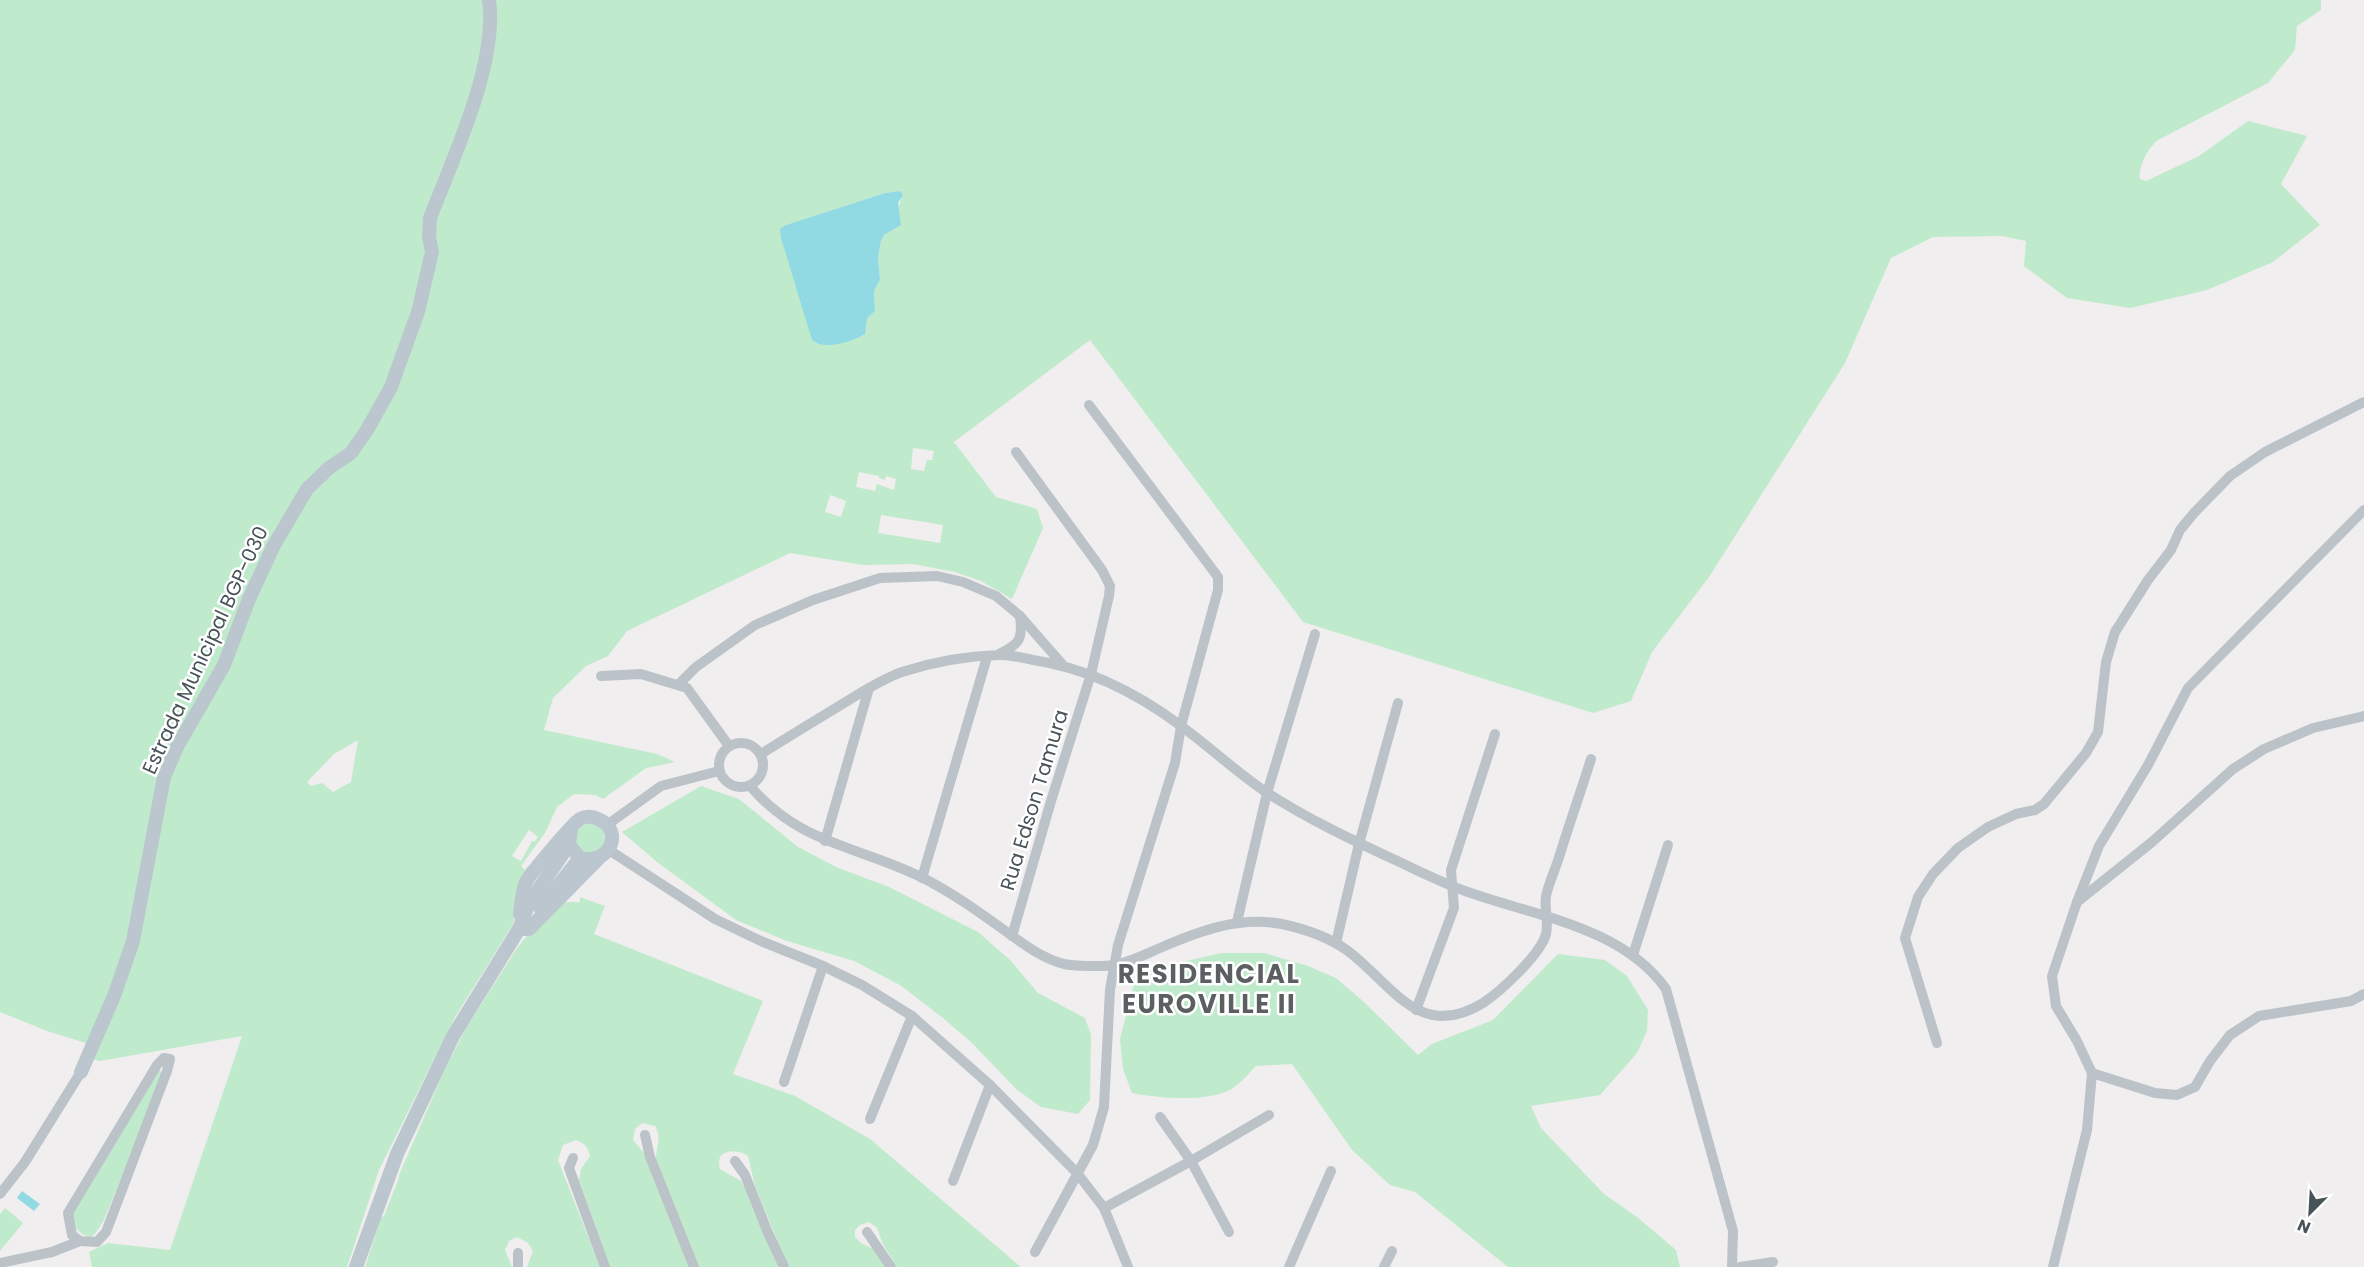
<svg xmlns="http://www.w3.org/2000/svg" width="2364" height="1267" viewBox="0 0 2364 1267" font-family="Poppins,sans-serif">
<rect width="100%" height="100%" fill="#f0eeee"/>
<!-- green -->
<g fill="#c0eacc" fill-rule="evenodd">
<path d="M0,0H2321V10L2297,26L2295,50L2268,83L2158,140C2148,148 2138,166 2140,179L2146,181L2199,156L2248,121L2307,136L2281,184L2320,225L2273,262L2207,290L2130,308L2067,298L2024,266L2026,241L2002,236L1933,237L1891,258L1845,363L1709,577L1652,652L1631,701L1593,713L1303,622L1090,340L954,442L996,497L1037,509L1043,528L1012,599L981,581L955,572L913,564L863,565L790,553L627,631L608,656L586,666L553,698L544,730L657,754L675,762L646,768L603,799L595,795L574,794L557,807L545,833L521,866L525,870L528,866L531,868L512,926L455,1017L379,1170L347,1267H92L89,1252L108,1243L170,1250L242,1036L100,1061L83,1057L89,1044L47,1031L0,1012ZM900,191L901,200L898,208L901,224L884,235L881,241L878,257L880,280L874,291L875,311L867,318L786,225L885,193ZM913,448L934,451L932,460H927L924,471L911,469ZM859,472L879,476V478L885,480L886,476L896,479L894,490L877,484L875,491L856,487ZM830,495L846,501L841,517L825,512ZM881,515L943,525L940,543L878,533ZM358,740L351,782L333,792L322,783L311,786L307,782L334,754ZM529,830L538,837L534,842L532,841L521,861L512,856Z"/>
<path d="M701,786L739,799L798,847L836,867L889,887L978,932L1010,960L1038,993L1085,1018L1091,1035L1090,1100L1078,1114L1041,1107L1016,1089L972,1043L943,1018L900,985L854,961L787,941L736,920L657,862L622,832Z"/>
<circle cx="590" cy="839" r="15"/>
<path d="M580,897L605,906L594,934L763,1001L733,1074L795,1096L870,1139L1021,1267H897L883,1244L877,1228L869,1222L860,1225L855,1230V1237L861,1243L877,1251L885,1267H788L755,1186L748,1156C736,1148 714,1149 720,1169L741,1181L747,1189L779,1267H698L656,1162C655,1148 663,1138 655,1126L642,1123L635,1129L633,1140L645,1154L690,1267H610L579,1180L581,1169L590,1156C588,1146 584,1143 576,1140L563,1145L558,1160L600,1267H527L533,1251L528,1243L517,1237L509,1241L505,1250L512,1267H365L381,1218L384,1216L399,1178V1175L445,1069L465,1030L517,948L530,932L562,902H580Z"/>
<path d="M1222,953H1264L1308,966L1336,978L1364,1002L1418,1055L1432,1044L1493,1020L1558,954L1605,960L1627,976L1648,1010L1647,1031L1637,1053L1600,1095L1531,1106L1541,1128L1604,1194L1637,1217L1676,1250L1680,1267H1508L1415,1192L1390,1185L1352,1150L1292,1064L1256,1066C1249,1073 1240,1084 1232,1089C1205,1103 1160,1098 1132,1093L1123,1069L1120,1039L1137,972Z"/>
<path d="M159,1071H161L163,1074L104,1220L95,1234L91,1237C76,1234 73,1224 73,1211Z"/>
<path d="M5,1208L23,1223L0,1251V1214Z"/>
</g>
<!-- water -->
<g fill="#91dae3">
<path d="M900,191L903,195L898,203L901,225L884,235L881,241L878,257L880,280L874,291L875,311L867,318L865,334C851,342 825,351 812,340L781,238L780,229L786,225L885,193Z"/>
<path d="M22,1191L40,1204L34,1211L17,1198Z"/>
</g>
<g fill="none" stroke-linecap="round" stroke-linejoin="round">
<!-- street -->
<g stroke="#bbc3c9" stroke-width="10">
<path d="M999,654C1020,644 1023,639 1020,616"/>
<path d="M601,676L641,674L687,688L729,746"/>
<path d="M678,685L696,667L755,625L813,600L880,578L937,576L963,582L996,596L1020,616L1062,664"/>
<circle cx="741" cy="765" r="22"/>
<path d="M761,754C788,737 816,720 844,703C862,692 882,679 902,672C933,662 966,656 998,655C1009,654 1022,658 1033,660C1088,668 1137,693 1181,726C1210,747 1236,772 1266,792C1306,818 1350,839 1393,859C1417,870 1442,883 1468,892C1535,916 1622,927 1666,989L1733,1231L1732,1267"/>
<path d="M750,786C802,846 857,845 923,878C953,893 983,915 1011,935C1026,946 1044,959 1064,964C1074,966 1102,967 1113,965C1129,963 1146,954 1160,948C1199,931 1239,916 1282,924C1305,929 1329,937 1348,951C1392,984 1419,1042 1483,1003C1500,992 1541,954 1546,934C1549,922 1544,908 1546,896C1549,882 1556,868 1560,854C1570,822 1581,791 1591,759"/>
<path d="M607,825L661,786L719,771"/>
<path d="M825,841L869,688"/>
<path d="M609,850L715,919L763,942L823,966L862,985L912,1016L990,1085L1077,1173L1104,1208L1128,1267"/>
<path d="M922,878L987,657"/>
<path d="M2077,902L2152,842L2233,769L2264,749L2313,728L2364,716"/>
<path d="M1237,922L1267,793L1315,634"/>
<path d="M1012,936L1051,801L1091,674L1109,596L1110,586L1102,570L1016,452"/>
<path d="M1336,943L1359,844L1398,703"/>
<path d="M1633,955L1668,845"/>
<path d="M1416,1010L1454,908L1451,870L1495,734"/>
<path d="M1937,1043L1905,938L1918,897L1933,874L1958,848L1988,827L2016,814L2035,810L2044,804L2086,753L2098,732L2106,662L2115,632L2148,580L2171,550L2180,530L2194,513L2230,476L2265,452L2364,402"/>
<path d="M164,1058L170,1059L167,1071L106,1232L97,1242L80,1241L72,1235L68,1213L157,1065Z"/>
<path d="M2092,1073L2155,1093L2177,1095L2195,1087L2210,1061L2230,1035L2259,1016L2351,1001L2364,994"/>
<path d="M784,1082L823,966"/>
<path d="M1160,1117L1191,1161L1229,1232"/>
<path d="M870,1119L912,1016"/>
<path d="M645,1135L650,1157L694,1267"/>
<path d="M573,1158L569,1168L605,1267"/>
<path d="M735,1161L745,1175L768,1233L784,1267"/>
<path d="M953,1181L990,1085"/>
<path d="M0,1194L25,1162L81,1072"/>
<path d="M1104,1208L1191,1161L1269,1115"/>
<path d="M867,1232L891,1267"/>
<path d="M1035,1252L1093,1145L1104,1107L1110,990L1118,945L1175,763L1181,726L1218,590V577L1089,405"/>
<path d="M0,1263L52,1252L80,1241"/>
<path d="M518,1267V1253"/>
<path d="M1289,1267L1331,1171"/>
<path d="M1384,1267L1392,1251"/>
<path d="M1740,1267L1773,1262"/>
<path d="M2053,1267L2087,1130L2092,1073L2077,1041L2056,1006L2052,976L2077,902L2099,846L2148,765L2188,688L2364,510"/>
</g>
<!-- secondary -->
<g stroke="#bbc6ce" stroke-width="14">
<path d="M540,908L580,858"/>
<path d="M520,914C521,904 522,892 526,882C530,874 573,823 580,819C586,816 592,816 598,819C625,830 610,866 580,858L569,845L571,828"/>
<path d="M519,929H529L599,858"/>
<path d="M81,1072L114,996L133,941L164,777L177,747L224,665L249,599L273,547L307,489L329,468L351,453L367,430L391,387L418,312L432,252L429,237L430,218C453,158 498,64 489,0"/>
<path d="M356,1267L397,1154L453,1036L519,929L529,903L569,845"/>
</g>
</g>
<g text-anchor="middle" dominant-baseline="central" stroke-width="5" stroke-linejoin="round" paint-order="stroke">
<!-- street labels -->
<g font-size="20" fill="#485359" stroke="#fff">
<text transform="translate(205 650) rotate(-65)">Estrada Municipal BGP-030</text>
<text transform="translate(1034 800) rotate(-73)">Rua Edson Tamura</text>
</g>
<!-- district labels -->
<g font-size="26" font-weight="bold" letter-spacing="1.5" fill="#5b5f62" stroke="#fff">
<text x="1209" y="974">RESIDENCIAL<tspan x="1209" dy="30">EUROVILLE II</tspan></text>
</g>
</g>
<!-- north arrow -->
<g transform="translate(2310 1213) rotate(204)" stroke="#ffffff" stroke-width="4.5" paint-order="stroke">
<path d="M0-4.5L10 22L0 15L-10 22Z" fill="#485359"/>
<text y="-9" font-size="16" font-weight="bold" text-anchor="middle" fill="#485359">N</text>
</g>
</svg>
